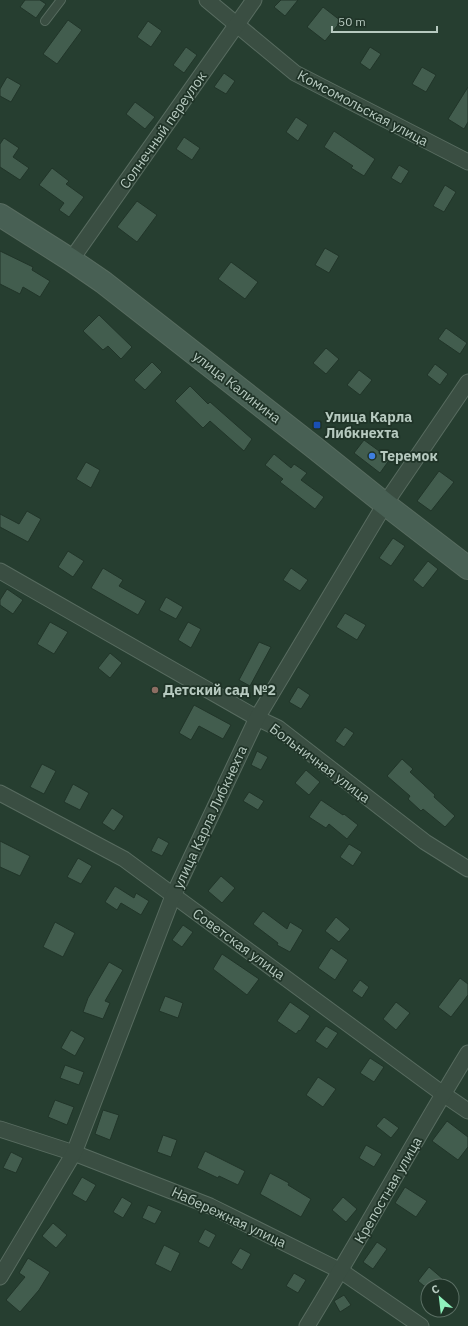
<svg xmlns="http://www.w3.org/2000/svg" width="468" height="1326" viewBox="0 0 468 1326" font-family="'IBM Plex Sans',sans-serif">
<rect width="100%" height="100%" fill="#263e30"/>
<!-- building -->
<g fill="#425d4e" stroke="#213529">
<path d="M25,0H40L46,4L36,18L20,7Z"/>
<path d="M281,0H298L285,16L274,7Z"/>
<path d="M323,7L341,21L325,41L307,27Z"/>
<path d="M68,20L82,30L57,64L43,54Z"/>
<path d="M148,21L162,31L151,47L137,37Z"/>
<path d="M186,47L197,55L184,73L173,65Z"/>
<path d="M370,47L381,54L370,70L360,63Z"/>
<path d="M422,67L436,75L426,92L412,84Z"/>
<path d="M224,73L235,81L226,94L214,87Z"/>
<path d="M7,77L21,85L11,102L0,96V89Z"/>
<path d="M468,87V122L464,129L448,119Z"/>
<path d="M135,102L155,117L145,129L126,114Z"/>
<path d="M296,117L308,125L298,141L286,132Z"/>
<path d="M334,131L375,159L364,176L351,168L353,166L324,147Z"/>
<path d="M184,137L200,148L192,160L176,149Z"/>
<path d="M4,138L19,148L13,157L29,168L20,180L0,167V144Z"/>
<path d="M399,165L409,171L401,184L391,178Z"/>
<path d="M52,168L69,181L66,184L84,197L69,217L59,210L64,203L39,185Z"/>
<path d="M445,185L456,192L444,212L433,206Z"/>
<path d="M137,201L157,215L137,242L117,227Z"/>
<path d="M325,248L339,256L329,273L315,265Z"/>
<path d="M0,251L33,267L32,270L50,281L40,297L23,287L20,294L0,284Z"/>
<path d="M231,262L258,282L245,299L218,279Z"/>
<path d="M99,315L132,347L121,359L108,346L103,350L83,331Z"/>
<path d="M446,328L467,343L460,354L438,339Z"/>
<path d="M326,348L339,359L326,374L313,363Z"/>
<path d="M152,362L162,372L145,390L134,380Z"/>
<path d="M435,364L448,374L440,385L427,375Z"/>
<path d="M359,370L372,380L360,395L347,385Z"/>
<path d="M190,386L208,404L210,402L252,439L244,451L210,421L203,428L175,401Z"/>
<path d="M364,440L390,459L380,473L354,453Z"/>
<path d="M274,454L291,468L294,464L307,473L301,480L324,497L315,509L280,482L283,479L265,465Z"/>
<path d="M86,462L100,470L91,488L76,479Z"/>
<path d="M439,471L454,482L431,511L417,501Z"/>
<path d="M27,511L41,519L28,542L0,527V514L19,524Z"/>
<path d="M393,538L405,546L391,566L379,558Z"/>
<path d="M68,551L84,561L73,577L58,567Z"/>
<path d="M428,561L438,569L423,588L413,580Z"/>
<path d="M103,568L123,580L119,586L146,601L138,615L91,588Z"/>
<path d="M291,568L308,580L300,591L283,580Z"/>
<path d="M7,589L23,600L13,614L0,605V600Z"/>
<path d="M166,597L183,607L176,619L159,610Z"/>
<path d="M345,613L366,625L357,640L336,627Z"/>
<path d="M50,622L68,632L54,654L37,644Z"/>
<path d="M188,622L201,629L191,648L178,640Z"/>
<path d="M259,642L271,647L250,686L239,680Z"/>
<path d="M110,653L122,663L110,678L98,668Z"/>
<path d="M298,687L310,695L301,709L289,702Z"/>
<path d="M194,705L231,725L223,739L199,726L191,740L179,733Z"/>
<path d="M345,727L354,733L344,747L335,741Z"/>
<path d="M257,751L268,757L261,770L251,765Z"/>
<path d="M402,759L413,769L410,772L435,795L434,797L455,816L445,827L423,809L421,811L408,799L410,796L387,776Z"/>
<path d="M42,764L56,771L44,794L30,787Z"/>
<path d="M306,770L320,782L309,795L295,783Z"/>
<path d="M73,784L89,793L80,810L64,802Z"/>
<path d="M249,792L264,801L258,810L243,801Z"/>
<path d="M321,800L343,815L344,814L358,825L347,839L329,824L326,828L309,817Z"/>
<path d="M112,808L124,816L114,831L102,823Z"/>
<path d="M158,837L169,843L162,856L151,851Z"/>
<path d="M0,841L30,856L20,876L0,867Z"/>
<path d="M349,844L362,852L353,866L340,857Z"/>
<path d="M78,858L92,866L81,884L67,877Z"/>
<path d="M221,876L235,888L222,903L208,891Z"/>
<path d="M115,886L134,898L136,893L149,901L141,915L121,903L117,910L105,902Z"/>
<path d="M263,911L287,929L290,922L303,930L290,952L277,945L278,943L253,924Z"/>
<path d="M336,917L350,929L339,942L325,931Z"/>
<path d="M55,922L75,933L63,957L43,947Z"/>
<path d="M183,925L193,932L182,947L172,940Z"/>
<path d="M331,948L348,960L335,980L318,968Z"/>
<path d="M222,954L259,979L247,995L213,969Z"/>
<path d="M109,962L123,970L105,1001L110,1003L103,1019L83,1012L88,998Z"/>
<path d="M460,978L468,984V995L451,1017L438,1007Z"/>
<path d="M360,980L369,987L362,998L352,991Z"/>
<path d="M165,996L183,1003L178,1018L159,1011Z"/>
<path d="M290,1002L310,1016L300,1031L299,1030L296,1034L277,1021Z"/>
<path d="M396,1002L410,1013L396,1030L383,1019Z"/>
<path d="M326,1026L338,1033L327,1049L315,1041Z"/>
<path d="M71,1030L85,1038L75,1056L61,1048Z"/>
<path d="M370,1058L384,1067L374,1082L360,1073Z"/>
<path d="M65,1065L84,1072L79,1085L60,1078Z"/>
<path d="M318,1077L336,1089L323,1107L306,1095Z"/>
<path d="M55,1100L74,1107L67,1125L48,1117Z"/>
<path d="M103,1110L119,1115L110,1140L95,1134Z"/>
<path d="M384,1117L399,1128L391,1138L376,1126Z"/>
<path d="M447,1121L468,1137V1147L458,1160L432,1141Z"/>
<path d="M163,1135L177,1140L171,1157L157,1152Z"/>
<path d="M366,1145L382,1154L374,1167L359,1158Z"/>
<path d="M205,1151L245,1171L238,1185L219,1176L218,1178L197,1168Z"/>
<path d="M11,1152L23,1158L16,1173L3,1168Z"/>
<path d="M270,1173L289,1183L288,1185L311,1199L301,1217L260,1194Z"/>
<path d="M82,1177L96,1185L86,1202L72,1194Z"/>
<path d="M405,1187L427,1201L416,1217L395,1203Z"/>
<path d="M122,1197L132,1203L123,1218L113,1212Z"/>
<path d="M343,1197L357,1209L346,1222L332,1210Z"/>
<path d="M148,1205L162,1211L155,1224L142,1218Z"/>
<path d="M53,1223L67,1235L56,1248L42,1236Z"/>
<path d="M205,1229L216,1235L209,1248L198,1242Z"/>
<path d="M377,1242L387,1249L373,1269L363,1262Z"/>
<path d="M164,1245L180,1253L171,1272L155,1264Z"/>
<path d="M240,1248L251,1254L242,1270L231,1263Z"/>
<path d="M28,1258L50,1272L39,1290L20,1312L6,1300L25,1277L19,1273Z"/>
<path d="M429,1267L443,1279L438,1286H424L418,1281Z"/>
<path d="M294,1273L306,1280L298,1293L286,1286Z"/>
<path d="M344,1295L351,1305L340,1312L334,1301Z"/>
</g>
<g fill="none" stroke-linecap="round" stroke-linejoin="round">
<defs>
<path id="lane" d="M45,21L61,0"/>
<g id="street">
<path d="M207,0L295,73L468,162"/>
<path d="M71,260L254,0"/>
<path d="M0,571L257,718L278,728L425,842L468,869"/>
<path d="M0,793L124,859L443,1094L468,1111"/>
<path d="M0,1129L74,1153L210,1206L341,1271L421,1326"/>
<path d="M0,1277L74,1153L173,896L257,718L385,504L468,382"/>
<path d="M307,1326C362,1236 413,1143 468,1053"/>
</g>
<path id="secondary" d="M0,215L71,260L103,282L315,448L385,504L468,568"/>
</defs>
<!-- lane casing -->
<use href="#lane" stroke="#586c60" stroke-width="10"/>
<!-- street casing -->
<use href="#street" stroke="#586c60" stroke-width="17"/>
<!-- secondary casing -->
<use href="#secondary" stroke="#586c60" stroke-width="24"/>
<!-- lane -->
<use href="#lane" stroke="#3a4e42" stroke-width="8"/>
<!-- street -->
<use href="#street" stroke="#3a4e42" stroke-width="15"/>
<!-- secondary -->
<use href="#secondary" stroke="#486054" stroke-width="22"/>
</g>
<!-- markers -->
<rect fill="#1a4fb4" stroke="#1f3327" stroke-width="1.5" x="313" y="421" width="8" height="8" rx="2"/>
<circle fill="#3f7fe0" stroke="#1f3327" stroke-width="1.5" cx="372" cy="456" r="4"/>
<circle fill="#8d6e63" stroke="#1f3327" stroke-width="1.5" cx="155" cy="690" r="4"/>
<g text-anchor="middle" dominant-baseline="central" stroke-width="3.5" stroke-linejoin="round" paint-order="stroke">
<!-- street labels -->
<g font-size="14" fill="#b6c9bf" stroke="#1f3327">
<text transform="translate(363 108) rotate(28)">Комсомольская улица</text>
<text transform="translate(163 130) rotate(-55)">Солнечный переулок</text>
<text transform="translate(237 387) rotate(38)">улица Калинина</text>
<text transform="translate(320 763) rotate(37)">Больничная улица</text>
<text transform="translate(210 817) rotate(-65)">улица Карла Либкнехта</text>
<text transform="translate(239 944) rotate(36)">Советская улица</text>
<text transform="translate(388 1190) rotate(-60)">Крепостная улица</text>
<text transform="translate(229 1217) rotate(25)">Набережная улица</text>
</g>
<!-- poi labels -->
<g font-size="14" font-weight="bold" fill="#b6c9bf" stroke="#1f3327" text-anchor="start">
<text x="325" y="417">Улица Карла<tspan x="325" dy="16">Либкнехта</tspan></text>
<text x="380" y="456">Теремок</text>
<text x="163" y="690">Детский сад №2</text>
</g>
</g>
<!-- north arrow -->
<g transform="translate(440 1298) rotate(332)"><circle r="19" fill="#1f3327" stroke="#5b6f64"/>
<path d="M0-3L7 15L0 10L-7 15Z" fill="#90f3be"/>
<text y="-6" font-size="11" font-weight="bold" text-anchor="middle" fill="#b6c9bf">С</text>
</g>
<!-- scale -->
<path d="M332 26v6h105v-6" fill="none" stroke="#b6c9bf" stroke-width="2"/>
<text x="338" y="26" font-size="12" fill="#b6c9bf" stroke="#1f3327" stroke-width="3" paint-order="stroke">50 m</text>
</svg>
